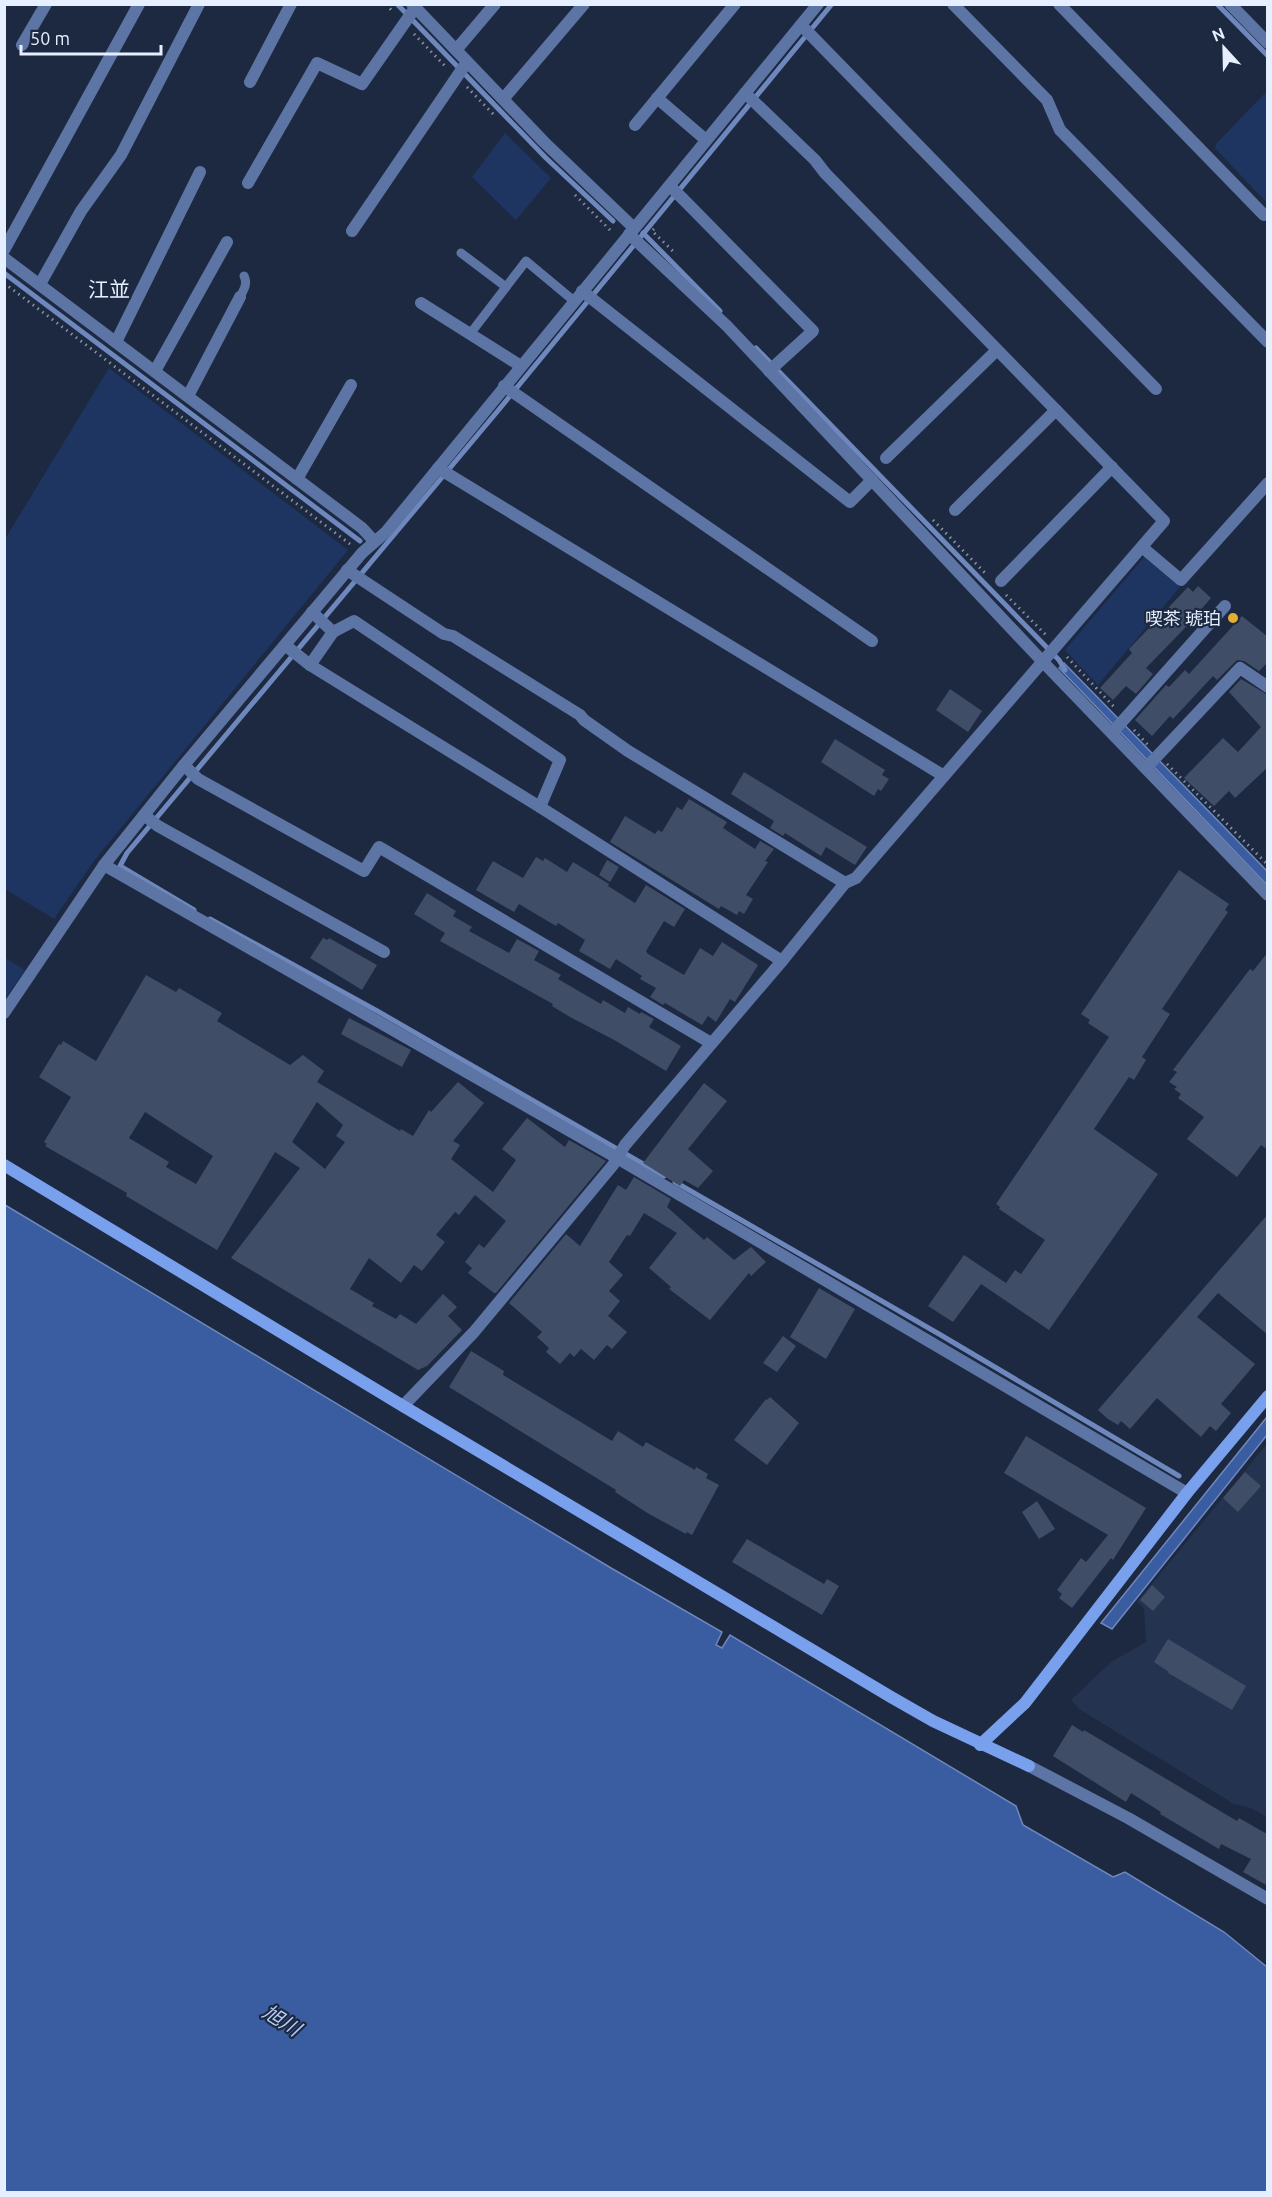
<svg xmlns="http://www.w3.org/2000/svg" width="1272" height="2197" viewBox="0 0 1272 2197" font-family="Ubuntu,'Noto Sans JP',sans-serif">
<rect width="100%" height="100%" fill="#1d2940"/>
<!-- built -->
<path fill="#243350" d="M1267,1444V1817L1251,1808L1234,1804L1079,1709L1071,1700L1111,1662L1146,1642L1144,1608L1137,1602Z"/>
<!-- green -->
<g fill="#1e3461">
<path d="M1267,91V203L1215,148L1216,144Z"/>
<path d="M505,133L551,178L516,220L472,177Z"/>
<path d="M109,368L348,550L94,861L54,919L5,889V539Z"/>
<path d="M1146,555L1180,587L1098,685L1065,650Z"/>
<path d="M5,958L25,970L5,999Z"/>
</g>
<!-- water -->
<g fill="#3a5ca1" stroke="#6e88bd" stroke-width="1.5">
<path d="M1064,663L1267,871V885L1059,668Z"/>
<path d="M5,1205L611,1568L722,1632L716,1645L722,1648L730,1635L1016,1806L1023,1825L1113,1877L1125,1872L1224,1932L1267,1967V2192H5Z"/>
<path d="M1267,1417V1435L1112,1629L1101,1623Z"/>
</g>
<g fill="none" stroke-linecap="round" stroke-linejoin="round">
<!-- stream -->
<g stroke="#6e88bd" stroke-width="5">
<path d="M397,4L546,158L613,221"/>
<path d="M1217,4L1268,56"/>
<path d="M643,233L720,311"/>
<path d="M4,273L360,541"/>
<path d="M756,348L1059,660L1065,670"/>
<path d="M194,910L120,866L127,853L496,413L832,4"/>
<path d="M210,919L379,1012L664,1176"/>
<path d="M675,1182L939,1334L1179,1476"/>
</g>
</g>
<!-- building -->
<g fill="#3f4d67" fill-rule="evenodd">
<path d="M1198,586L1211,598L1183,630L1146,668L1153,674L1136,694L1126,686L1113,700L1100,688L1132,653L1129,649L1188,587L1193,592Z"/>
<path d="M1242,616L1268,637V662L1259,671L1244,661L1237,660L1217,680L1213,676L1173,719L1170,716L1152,736L1135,720L1166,685L1169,687L1185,670L1189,674Z"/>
<path d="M1241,679L1268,695V767L1235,798L1229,791L1214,806L1184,778L1223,738L1238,752L1261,727L1229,692Z"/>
<path d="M950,689L982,711L968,732L936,710Z"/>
<path d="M835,739L885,770L882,775L889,779L881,791L878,789L874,796L821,762Z"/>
<path d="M744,772L867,847L855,865L826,847L821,856L785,833L783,836L770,828L774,821L731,794Z"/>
<path d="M689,799L727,822L723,828L755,849L760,841L774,849L765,861L768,862L746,895L753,899L744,914L739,911L737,915L721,906L719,909L610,842L625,816L655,834L658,830L662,832L677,807L682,810Z"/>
<path d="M536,857L543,861L545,858L567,872L573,862L609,884L608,886L635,903L646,885L685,909L674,927L664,921L646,951L648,954L684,975L700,948L713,956L722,942L758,965L735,1002L730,999L716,1022L708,1016L702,1025L665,1003L663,1005L650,997L656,988L640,979L642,976L616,959L610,969L579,951L585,940L558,923L556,926L519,904L514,912L476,890L493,861L523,878Z"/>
<path d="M607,860L619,867L610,882L599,875Z"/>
<path d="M1179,870L1229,904L1225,910L1228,912L1162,1009L1170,1014L1142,1057L1146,1060L1134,1080L1129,1077L1094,1129L1158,1174L1049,1330L981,1284L953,1322L928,1306L964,1255L1006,1283L1015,1270L1021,1274L1045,1240L999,1209L1000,1207L996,1204L1109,1037L1088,1023L1090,1020L1081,1014Z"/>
<path d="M427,893L456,911L453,916L472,927L469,931L509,953L517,939L539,951L534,960L561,975L558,979L601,1004L603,1000L625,1013L628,1007L640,1014L641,1012L654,1019L649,1027L681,1046L666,1071L616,1041L570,1017L552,1006L553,1004L440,941L445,933L414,914Z"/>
<path d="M323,938L328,940L329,938L377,965L362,990L310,958Z"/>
<path d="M1268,952V1150L1261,1145L1237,1177L1187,1139L1204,1117L1178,1098L1181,1094L1174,1089L1177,1087L1169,1082L1177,1072L1173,1070L1250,969L1253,971Z"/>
<path d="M146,975L176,992L179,988L222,1013L217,1021L290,1065L303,1055L324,1071L317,1082L400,1131L401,1129L413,1136L429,1110L431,1112L458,1082L484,1103L453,1141L460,1145L451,1159L493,1192L516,1160L502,1149L527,1118L565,1147L569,1140L606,1161L496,1293H494L468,1273L472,1268L465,1262L479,1244L484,1248L506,1221L475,1195L459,1215L455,1212L436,1235L445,1242L422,1271L414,1265L401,1283L369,1258L350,1289L374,1303L372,1306L396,1319L400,1314L416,1324L443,1294L457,1307L448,1316L462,1330L427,1366L418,1370L231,1258L300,1168L275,1152L217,1250L126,1196L127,1193L45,1146L47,1144L44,1142L71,1097L39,1077L59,1044L61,1045L63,1041L96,1061ZM317,1102L343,1125L336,1136L345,1142L325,1169L292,1142ZM145,1112L213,1156L196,1184L166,1167L169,1162L129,1138Z"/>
<path d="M349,1018L411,1050L402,1067L341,1034Z"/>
<path d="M704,1083L727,1101L688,1149L713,1171L698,1188L684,1180L680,1186L643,1163Z"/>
<path d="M634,1177L671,1199L667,1207L704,1240L707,1237L734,1260L751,1247L766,1262L751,1276L749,1273L710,1320L669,1289L671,1287L649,1268L677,1233L644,1213L630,1236L627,1235L609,1262L623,1275L609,1291L620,1301L608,1316L627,1332L612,1349L607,1345L594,1360L581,1349L574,1357L570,1353L560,1364L546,1352L549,1348L537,1337L542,1332L509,1303L566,1234L580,1246L618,1185L626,1190Z"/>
<path d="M1268,1214V1335L1218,1293L1197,1317L1255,1364L1221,1404L1231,1413L1216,1431L1210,1426L1201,1437L1157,1398L1130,1429L1121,1421L1118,1425L1108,1419L1098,1410Z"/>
<path d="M819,1288L855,1309L826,1359L790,1337Z"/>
<path d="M783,1336L796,1346L777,1372L763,1363Z"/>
<path d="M471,1351L504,1371L503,1375L612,1441L618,1431L643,1447L646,1442L695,1470L696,1467L708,1474L706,1478L719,1485L692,1535L687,1532L686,1534L649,1514L615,1492L616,1490L449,1387Z"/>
<path d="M770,1397L799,1423L767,1465L734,1440L766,1399L767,1400Z"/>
<path d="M1026,1436L1146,1508L1113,1560L1111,1558L1072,1608L1059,1598L1062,1594L1057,1590L1081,1558L1086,1562L1108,1535L1004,1473Z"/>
<path d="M1245,1472L1261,1486L1238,1512L1223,1498Z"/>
<path d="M1037,1501L1055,1529L1039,1539L1022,1512Z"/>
<path d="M747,1539L824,1584L827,1579L839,1586L822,1615L732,1562Z"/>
<path d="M1152,1585L1165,1597L1153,1611L1140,1600Z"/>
<path d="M1168,1639L1246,1686L1232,1710L1168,1673L1169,1672L1154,1662Z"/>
<path d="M1072,1725L1083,1732L1084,1730L1237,1821L1239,1818L1267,1834L1268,1832V1886L1243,1872L1251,1859L1221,1844L1219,1849L1160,1814L1161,1812L1131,1793L1126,1802L1053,1756Z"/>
</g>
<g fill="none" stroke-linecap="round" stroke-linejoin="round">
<!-- path -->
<g stroke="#8792a5" stroke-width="3" stroke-dasharray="1.5 4.5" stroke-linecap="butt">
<path d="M386,4L393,12"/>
<path d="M414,34L445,66"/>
<path d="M467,87L496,117"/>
<path d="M575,195L613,233"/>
<path d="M654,229L652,231L676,254"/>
<path d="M4,283L350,544"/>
<path d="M933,520L987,575"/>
<path d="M1006,595L1046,635"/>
<path d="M1067,657L1116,709"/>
<path d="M1134,730L1148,745"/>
<path d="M1167,764L1268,865"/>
</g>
<!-- lane -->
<g stroke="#5d75a5" stroke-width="9">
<path d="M461,253L506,287"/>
<path d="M240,297C244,289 248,284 244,276"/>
<path d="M470,334L526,261L574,301"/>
</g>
<!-- street -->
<g stroke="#5d75a5" stroke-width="12">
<path d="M412,4L544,142L634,228"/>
<path d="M953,4L1047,100L1060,130L1268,342"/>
<path d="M1059,4L1264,215"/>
<path d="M1230,4L1268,43"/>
<path d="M801,25L1156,389"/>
<path d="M22,45L46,4"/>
<path d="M456,50L495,4"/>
<path d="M250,82L291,4"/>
<path d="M504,98L584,4"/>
<path d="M657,98L706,140"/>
<path d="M635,125L735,4"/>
<path d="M248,183L317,63L362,84L415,8"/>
<path d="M683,199L813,331L769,371"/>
<path d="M352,231L467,62"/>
<path d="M629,234L727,326L1043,662L1268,895"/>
<path d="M4,250L139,4"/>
<path d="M4,258L362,528L374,541"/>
<path d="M40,284L81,211L121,155L199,4"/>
<path d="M582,291L850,502L872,480"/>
<path d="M421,303L521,366"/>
<path d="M116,342L200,172"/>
<path d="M155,371L227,242"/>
<path d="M504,386L872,641"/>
<path d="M188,396L240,297"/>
<path d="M886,458L997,350"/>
<path d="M438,468L944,776"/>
<path d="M297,479L351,385"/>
<path d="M955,510L1056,410"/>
<path d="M1142,547L1181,580L1268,483"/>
<path d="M347,570L444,634L453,636L580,715L584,720L628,751L845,883"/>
<path d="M1001,581L1112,467"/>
<path d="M312,612L333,632"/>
<path d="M285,645L310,665L540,807"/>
<path d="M310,665L333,632L354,621L560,760L540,807L782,961"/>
<path d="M1112,733L1225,606"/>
<path d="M184,765L198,779L364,871L379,847L711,1043"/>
<path d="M1146,768L1240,668L1268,687"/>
<path d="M144,815L158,826L384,952"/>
<path d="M104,865L612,1155L1187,1493"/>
<path d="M4,1013L104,865L184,765L362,553L386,532L818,4"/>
<path d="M403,1406L474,1332L613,1165L625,1145L782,961L845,883L856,878L1164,521L825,173L815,160L745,93"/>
<path d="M1029,1766L1128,1818L1268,1899"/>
</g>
<!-- secondary -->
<g stroke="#79a0ed" stroke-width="12">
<path d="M4,1165L403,1406L891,1697L933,1721L1029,1766"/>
<path d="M980,1745L1025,1703L1187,1493L1268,1396"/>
</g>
<!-- street-bridge -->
<path stroke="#5d75a5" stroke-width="12" d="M674,190L683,199"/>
</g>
<!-- markers -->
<circle fill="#e4ae35" stroke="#1d2940" stroke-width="2" cx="1233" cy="618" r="6"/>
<g text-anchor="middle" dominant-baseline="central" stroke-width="4.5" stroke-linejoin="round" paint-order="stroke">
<!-- poi labels -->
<g font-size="18" fill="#e6efff" stroke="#1d2940" text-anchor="end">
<text x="1221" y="618">喫茶 琥珀</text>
</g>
<!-- water labels -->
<g font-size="20" font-style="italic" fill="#b6cbf2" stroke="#1d2940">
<text transform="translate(282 2020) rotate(32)">旭川</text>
</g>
<!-- quarter labels -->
<g font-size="21" fill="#e6efff" stroke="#1d2940">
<text x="109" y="289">江並</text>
</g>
</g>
<!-- border -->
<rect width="1272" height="2197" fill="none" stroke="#e6efff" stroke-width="12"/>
<!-- north arrow -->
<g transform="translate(1224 48) rotate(338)" stroke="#1d2940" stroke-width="4.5" paint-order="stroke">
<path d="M0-4.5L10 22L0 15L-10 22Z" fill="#e6efff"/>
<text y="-9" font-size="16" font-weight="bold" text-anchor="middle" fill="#e6efff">N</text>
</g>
<!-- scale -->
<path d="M21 45v9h140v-9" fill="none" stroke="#e6efff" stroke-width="3"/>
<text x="30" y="45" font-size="18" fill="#e6efff" stroke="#1d2940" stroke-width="4.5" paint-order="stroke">50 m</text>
</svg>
